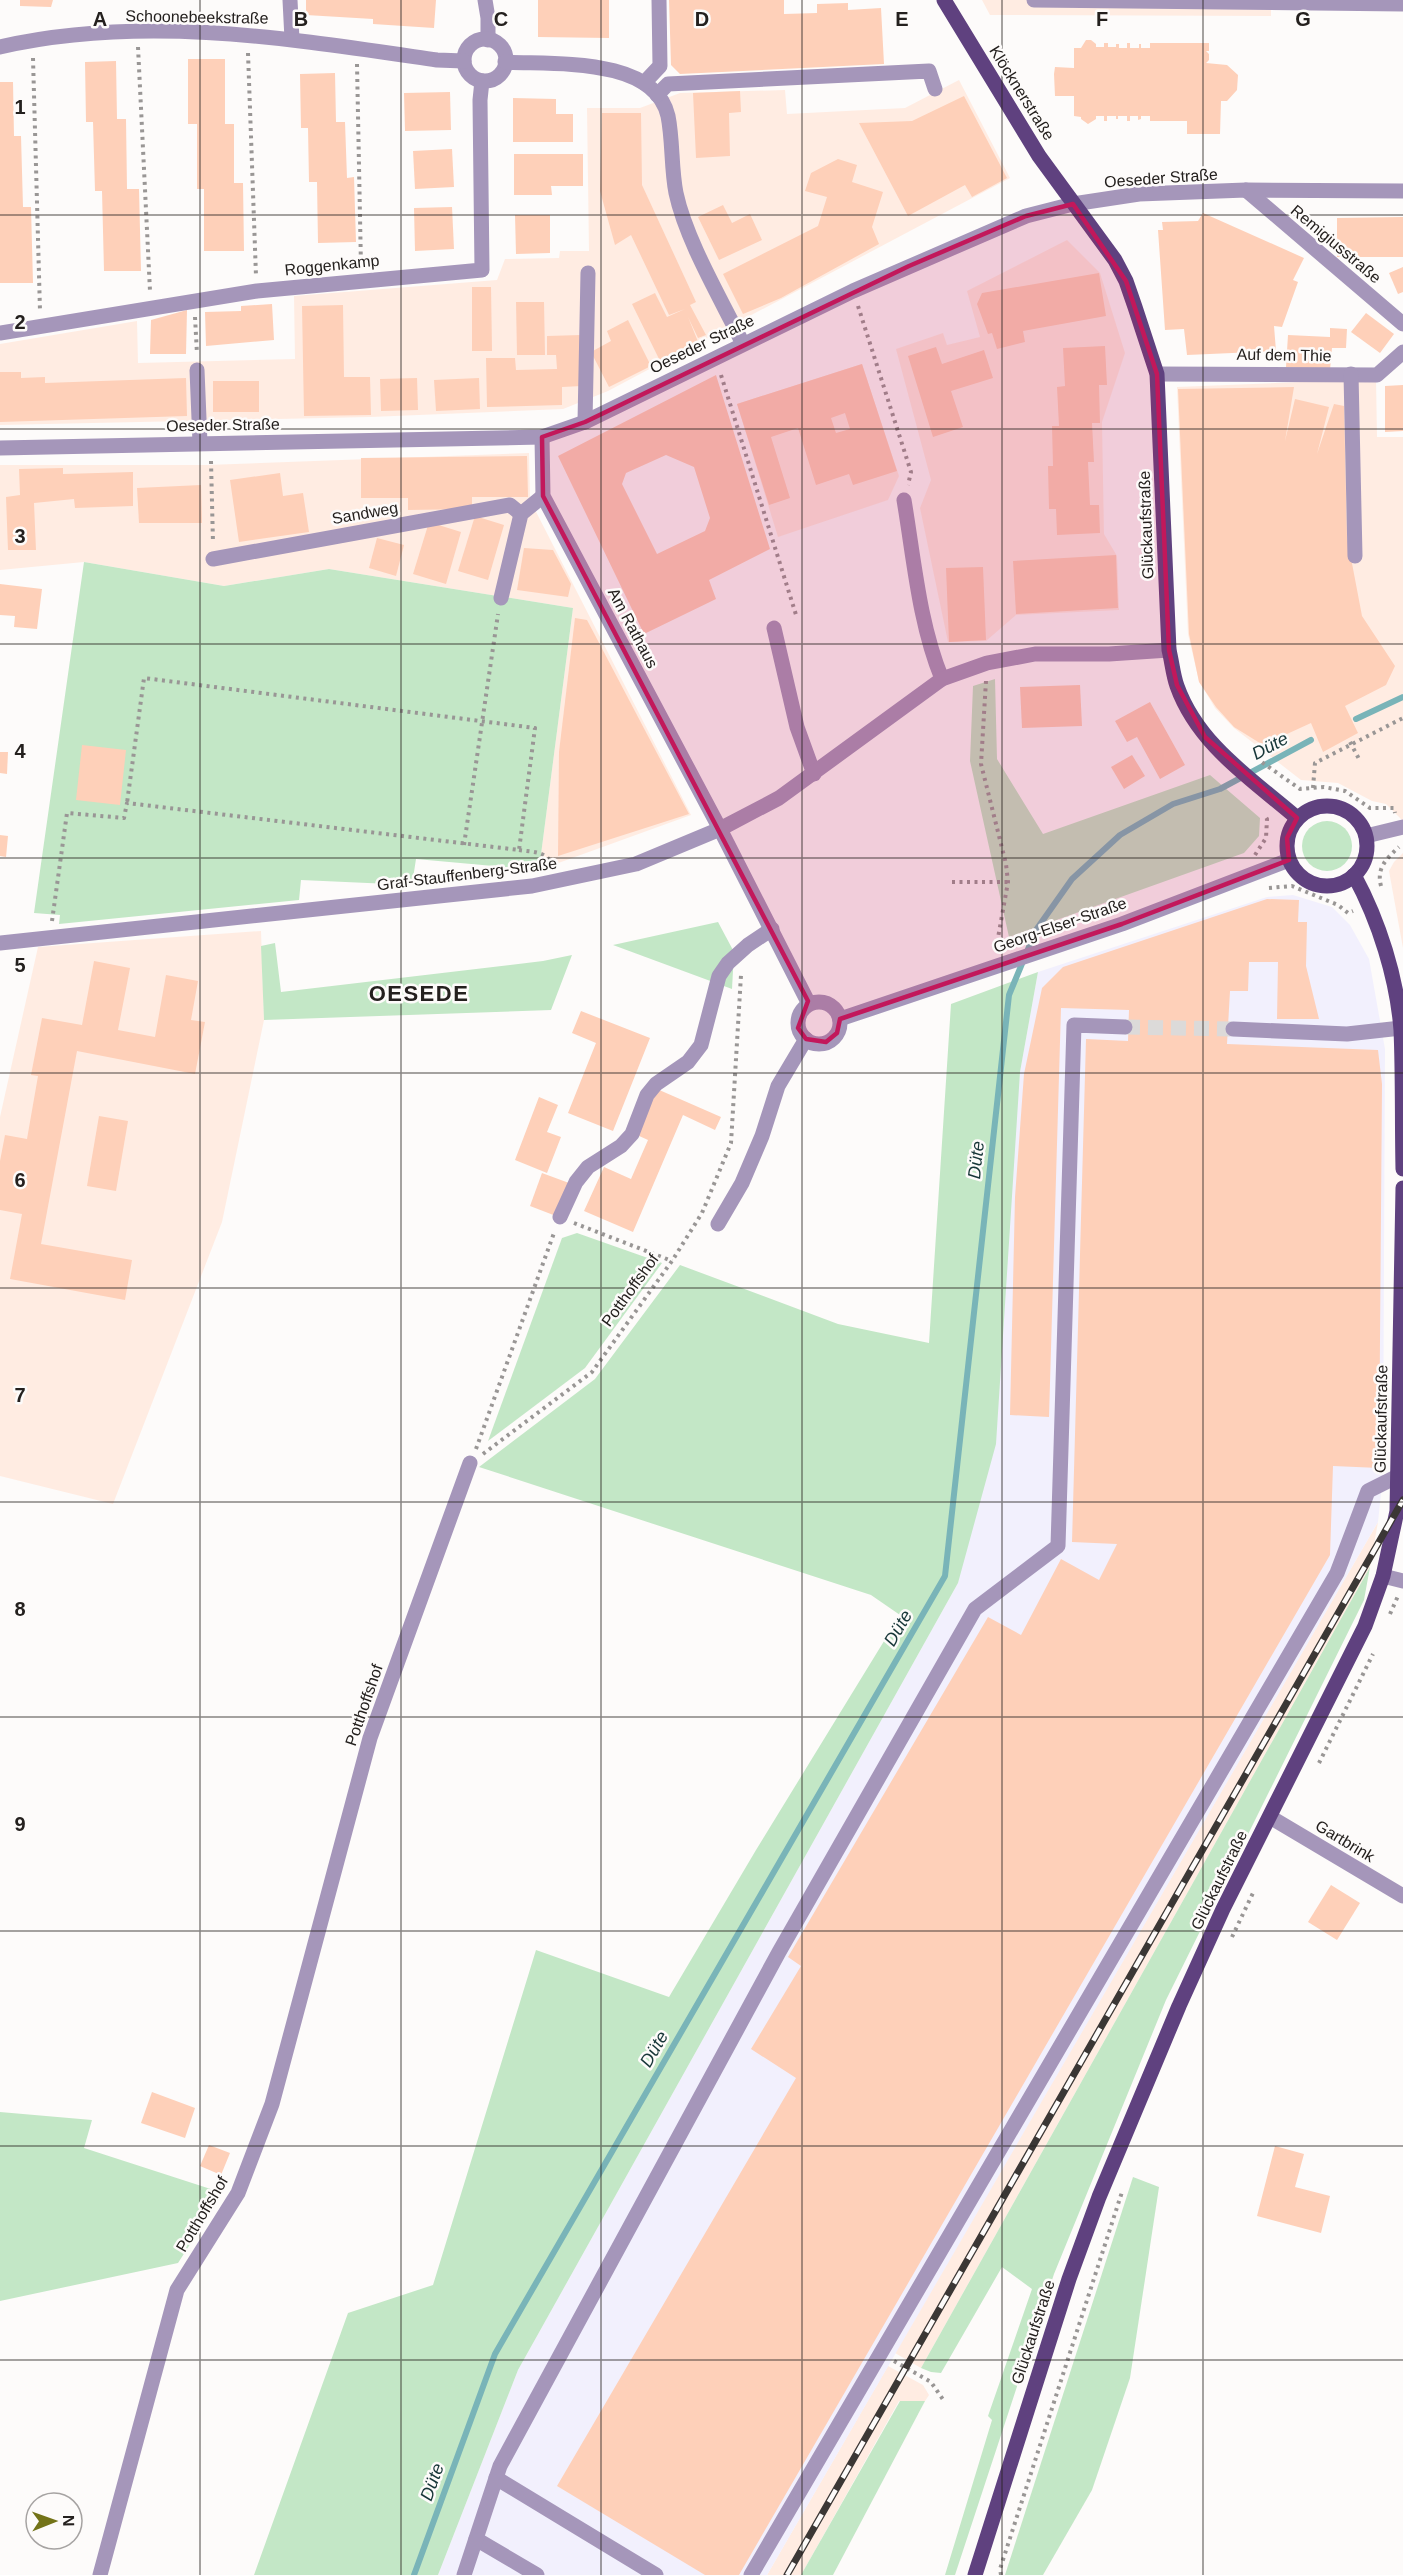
<svg xmlns="http://www.w3.org/2000/svg" width="1403" height="2575" viewBox="0 0 1403 2575" font-family="Helvetica,sans-serif">
<rect width="100%" height="100%" fill="#fdfbfa"/>
<!-- built -->
<g fill="#ffece2">
<path d="M982,0H1271V16L990,15Z"/>
<path d="M959,80L1010,178L608,391L563,409L370,417L0,425V344L137,321L138,363L295,359L294,296L497,280L505,259L559,258L560,251H589L587,108H640L680,93L785,90L787,114L905,108Z"/>
<path d="M1067,240L1100,273L1125,353L1102,422L1104,534L1117,556L1119,610L1016,615L986,641L948,642L920,508L931,480L896,349L943,333L947,345L980,337L967,291Z"/>
<path d="M862,364L899,476L888,500L778,537L737,404Z"/>
<path d="M1376,379L1377,437H1403V821L1386,804L1372,801L1338,783L1301,780L1234,728L1215,708L1199,681L1188,634L1177,387Z"/>
<path d="M529,453L530,500L691,815L539,870L573,608L329,569L224,586L84,562L0,570V465H207Z"/>
<path d="M1403,853V948L1389,871L1394,862Z"/>
<path d="M261,931L264,1020L222,1222L113,1504L0,1476V1117L38,947Z"/>
<path d="M1378,1522L1370,1567L921,2368L895,2353Z"/>
<path d="M888,2366L923,2385L929,2395L925,2401H899L801,2575H767Z"/>
</g>
<!-- industrial -->
<path fill="#f2f0fd" d="M1293,895L1332,907L1350,925L1369,959L1385,1049L1383,1474L1378,1522L767,2575H438L518,2370L958,1583L1020,1072L1038,972L1267,897Z"/>
<!-- green -->
<g fill="#c3e7c6">
<path d="M84,562L224,586L329,569L573,608L539,870L416,859L412,885L301,880L299,900L59,924L60,915L34,913Z"/>
<path d="M995,679L997,759L1043,834L1210,775L1260,818L1259,836L1244,853L1009,937L970,761L973,686Z"/>
<circle cx="1327" cy="846" r="25"/>
<path d="M718,922L734,952L732,989L613,945Z"/>
<path d="M275,943L281,992L543,961L572,955L551,1010L264,1020L261,946Z"/>
<path d="M1038,972L1020,1072L996,1444L958,1583L518,2370L438,2575H254L348,2313L433,2285L536,1950L669,1997L756,1850L900,1615L871,1595L479,1467L595,1379L680,1265L838,1324L929,1343L951,1004Z"/>
<path d="M577,1233L662,1263L585,1368L488,1441L562,1238Z"/>
<path d="M1370,1567L1364,1600L1166,2000L1054,2274L955,2575H945L992,2420L988,2416L1032,2289L1002,2267L941,2373L931,2372L921,2368Z"/>
<path d="M0,2112L92,2120L84,2148L223,2193L178,2263L0,2301Z"/>
<path d="M1133,2177L1159,2187L1130,2378L1092,2490L1043,2575H1005Z"/>
<path d="M900,2401H925L833,2575H801Z"/>
</g>
<g fill="none" stroke-linecap="round" stroke-linejoin="round">
<!-- stream -->
<g stroke="#79b4b8" stroke-width="6">
<path d="M1356,719L1403,697"/>
<path d="M414,2575L495,2354L945,1576L1009,995L1036,930L1072,879L1120,835L1173,804L1220,789L1311,740"/>
</g>
</g>
<!-- building -->
<g fill="#fed0b9" fill-rule="evenodd">
<path d="M20,0H53L51,7L20,6Z"/>
<path d="M306,0H436L434,28L373,24V19L306,15Z"/>
<path d="M538,0H609V38L538,37Z"/>
<path d="M669,0H784V14L817,13V4L848,3V10L881,8L884,64L680,74L671,65Z"/>
<path d="M1086,40H1091L1096,44V47H1104V43H1108V47H1116V44H1119V48H1127V43H1130V48H1139V44H1141V48H1150V43H1209V51H1206L1209,54V60L1206,63L1227,65L1238,75L1237,90L1227,101H1221L1220,134H1187V121H1150V116H1141V119L1138,120V116H1130V121H1127V116H1118V119H1116V116H1107V121H1104V116H1096V119L1088,124L1081,119V117L1074,116V96H1055L1054,74L1055,67L1074,68V48H1081Z"/>
<path d="M188,59H225V124H234V183H243L244,251H204V189H197V124H188Z"/>
<path d="M116,61L117,119H126L127,189H139L141,271H104L102,191H95L93,122H86L85,62Z"/>
<path d="M335,73L336,122H345L347,178L354,177L356,242L318,243L317,182H309L308,128H301L300,74Z"/>
<path d="M0,82H13L14,136H21L23,207H31L33,283H0Z"/>
<path d="M740,91L741,112L729,113L730,156L696,158L693,93Z"/>
<path d="M450,92L451,130L405,131L404,93Z"/>
<path d="M964,96L1007,178L972,197L965,185L908,216L859,123L912,121Z"/>
<path d="M513,98L556,99V114H573V142H513Z"/>
<path d="M602,113H641L642,185L696,302L690,305L706,335L698,338L688,317L699,344L661,363L632,304L655,293L667,317L685,309L669,315L631,235L615,245L600,191Z"/>
<path d="M452,149L454,187L415,189L413,151Z"/>
<path d="M514,154H583V186H551L552,195H514Z"/>
<path d="M838,159L857,165L852,182L883,192L872,227L879,244L781,298L743,314L723,274L818,226L827,197L805,191L811,173Z"/>
<path d="M723,205L732,223L750,214L762,240L719,260L698,217Z"/>
<path d="M452,207L454,249L415,251L414,208Z"/>
<path d="M1203,213L1304,258L1293,280L1298,282L1282,327L1274,326L1276,351L1187,355L1184,329L1165,330L1158,230H1163L1162,222L1198,221Z"/>
<path d="M515,215H550V253L516,254Z"/>
<path d="M1403,217V257H1337V218Z"/>
<path d="M1403,267V292L1398,294L1389,273Z"/>
<path d="M1099,273L1106,316L1023,331L1025,342L997,349L992,333L988,334L977,304L982,293Z"/>
<path d="M472,287H491L492,351H472Z"/>
<path d="M516,302H544L545,355H517Z"/>
<path d="M272,304L274,340L206,346L205,312L241,311V306Z"/>
<path d="M343,305L344,377H370L371,415L304,416L302,306Z"/>
<path d="M187,310L186,354H150L151,320Z"/>
<path d="M1366,313L1394,334L1380,353L1351,332Z"/>
<path d="M628,320L651,366L609,387L591,352L611,341L607,331Z"/>
<path d="M1330,328L1347,329L1346,348H1332L1330,370L1286,367L1288,335L1330,337Z"/>
<path d="M581,335L582,386L562,387V405L487,407L486,358H515L516,370L557,369L556,355H547V336Z"/>
<path d="M1105,346L1107,385H1099L1100,423H1092L1094,462H1088L1090,505H1099L1100,533L1057,535L1056,509H1049L1048,466H1053L1052,426H1059L1057,387L1065,386L1063,348Z"/>
<path d="M936,347L942,364L984,350L993,378L951,391L963,427L933,437L908,356Z"/>
<path d="M862,364L897,471L853,485L849,474L816,485L798,428L771,437L790,498L769,505L737,404ZM845,413L850,429L836,433L831,418Z"/>
<path d="M0,372H21V378L45,377V383L186,378L187,416L0,422Z"/>
<path d="M716,375L770,549L709,580L716,599L644,634L558,456ZM666,455L694,467L710,518L705,531L657,554L622,484L626,473Z"/>
<path d="M417,378L418,410L381,411L380,379Z"/>
<path d="M479,378L480,409L436,411L434,380Z"/>
<rect x="213" y="381" width="46" height="31"/>
<path d="M1403,385V431L1385,432V386Z"/>
<path d="M1294,387L1285,441L1295,399L1329,407L1317,454L1334,404L1344,406L1347,537L1362,616L1395,666L1386,685L1345,706L1358,733L1323,752L1311,723L1263,745L1234,727L1216,707L1199,682L1189,634L1178,389Z"/>
<path d="M527,456L528,497H472V509L408,510V498H361V458Z"/>
<path d="M63,468V474L133,472V506L75,508L74,499L34,503L36,550H8L6,497L20,495L19,469Z"/>
<path d="M280,473L283,496L303,493L309,532L239,542L230,480Z"/>
<path d="M201,485L202,523H139L137,488Z"/>
<path d="M475,516L504,525L488,580L458,571Z"/>
<path d="M429,522L461,532L446,584L413,574Z"/>
<path d="M377,538L404,545L396,576L369,568Z"/>
<path d="M524,548L553,550L571,584L568,597L517,590Z"/>
<path d="M1116,555L1118,608L1016,614L1013,561Z"/>
<path d="M983,567L986,640L949,642L946,568Z"/>
<path d="M0,584L42,589L37,629L14,627L15,616L0,615Z"/>
<path d="M575,618L587,620L689,814L558,856L559,752Z"/>
<path d="M1080,685L1082,726L1022,728L1020,687Z"/>
<path d="M1150,702L1185,765L1160,779L1137,737L1127,742L1115,721Z"/>
<path d="M82,745L126,750L120,805L76,800Z"/>
<path d="M0,752H8L7,774L0,773Z"/>
<path d="M1132,755L1145,776L1124,789L1111,767Z"/>
<path d="M0,835L8,836L6,857L0,856Z"/>
<path d="M1267,899L1299,900L1298,922H1307L1306,966L1319,1019H1277L1278,962H1249L1248,991H1230L1227,1044L1378,1050L1382,1084L1379,1468L1333,1466L1330,1555L739,2575H705L557,2486L796,2078L751,2049L801,1966L788,1957L988,1617L1021,1635L1061,1559L1099,1580L1117,1544L1072,1542L1086,1039L1128,1041L1129,1010L1061,1008L1049,1417L1010,1415L1015,1197L1024,1074L1042,988L1063,967Z"/>
<path d="M94,961L130,968L118,1030L155,1037L166,975L198,981L191,1020L205,1022L195,1074L77,1051L41,1244L132,1260L125,1300L10,1279L22,1214L0,1210V1161L5,1135L27,1139L38,1076L31,1075L42,1018L82,1025Z"/>
<path d="M581,1011L650,1038L613,1131L568,1113L596,1043L572,1033Z"/>
<path d="M657,1089L721,1117L715,1130L683,1115L633,1232L584,1211L604,1167L631,1179L648,1140L637,1135Z"/>
<path d="M539,1097L558,1105L547,1132L561,1137L547,1173L515,1160Z"/>
<path d="M99,1116L128,1121L116,1191L87,1186Z"/>
<path d="M542,1173L569,1183L556,1216L530,1206Z"/>
<path d="M1331,1885L1360,1903L1337,1940L1308,1922Z"/>
<path d="M152,2092L195,2108L185,2138L141,2123Z"/>
<path d="M209,2145L230,2153L221,2175L200,2166Z"/>
<path d="M1275,2146L1304,2154L1295,2187L1330,2196L1321,2233L1257,2216Z"/>
</g>
<g fill="none" stroke-linecap="round" stroke-linejoin="round">
<!-- minor-tunnel -->
<path stroke="#dcdad9" stroke-width="15" stroke-dasharray="15 8" stroke-linecap="butt" d="M1125,1027L1233,1029"/>
<!-- path -->
<g stroke="#999695" stroke-width="4" stroke-dasharray="3 4.5" stroke-linecap="butt">
<path d="M138,47L150,291"/>
<path d="M248,53L256,276"/>
<path d="M33,58L40,311"/>
<path d="M357,64L361,267"/>
<path d="M858,306L911,472L908,485"/>
<path d="M195,317L197,354"/>
<path d="M721,375L797,618"/>
<path d="M211,461L213,543"/>
<path d="M986,681L981,764L1006,864L1008,882L996,949"/>
<path d="M1350,742L1359,759"/>
<path d="M1256,758L1300,789L1324,787L1345,791L1370,808H1394L1395,813"/>
<path d="M1313,788L1315,763L1403,718"/>
<path d="M464,845L498,614"/>
<path d="M519,850C532,852 546,851 552,864"/>
<path d="M1255,855L1266,838L1267,819L1265,816"/>
<path d="M952,882H1008"/>
<path d="M1381,886C1376,868 1387,858 1399,847"/>
<path d="M1269,888L1292,886L1338,905L1348,913L1353,911"/>
<path d="M52,921L67,813L124,818L127,803L519,850L535,728L144,678L127,803"/>
<path d="M574,1223L672,1261"/>
<path d="M476,1449L554,1233"/>
<path d="M483,1454L592,1372L672,1261L702,1213L731,1143L741,975"/>
<path d="M1390,1614L1398,1596"/>
<path d="M1319,1763L1373,1654"/>
<path d="M1232,1937L1253,1893"/>
<path d="M894,2361L931,2382L944,2401"/>
<path d="M1001,2575L1000,2569L1122,2192"/>
</g>
<!-- minor -->
<g stroke="#a596ba" stroke-width="15">
<path d="M290,0L292,39"/>
<path d="M485,0L488,18V40"/>
<path d="M1034,0L1403,4"/>
<circle cx="485" cy="60" r="21"/>
<path d="M0,47C144,14 293,39 437,60L464,61"/>
<path d="M505,62C552,65 654,56 668,116C673,141 671,168 676,193C686,240 721,299 743,344"/>
<path d="M644,83L660,66L659,0"/>
<path d="M657,95L668,84L929,71L935,89"/>
<path d="M1246,190L1403,324"/>
<path d="M0,333L257,291L482,270L480,100L482,81"/>
<path d="M197,370L200,443"/>
<path d="M1157,374L1377,375L1403,352"/>
<path d="M1351,374L1355,556"/>
<path d="M585,422L588,273"/>
<path d="M542,437L543,496L720,829L809,1004"/>
<path d="M0,448L542,437L585,422L853,291L1026,216L1073,204L1139,194L1246,190L1403,191"/>
<path d="M904,500C914,559 919,623 942,679"/>
<path d="M213,559L510,505L521,514"/>
<path d="M501,598L521,514L543,496"/>
<path d="M774,628L797,727L814,774"/>
<path d="M1366,836L1403,827"/>
<path d="M0,943L532,886L636,864L720,829L779,798L942,679L987,663L1035,654H1109L1169,650"/>
<circle cx="819" cy="1023" r="21"/>
<path d="M840,1019L1122,924L1289,860"/>
<path d="M1233,1029L1347,1034L1401,1028"/>
<path d="M560,1217L576,1182L588,1167L621,1146L632,1134L647,1095L656,1084L688,1062L701,1045L719,976L728,963L748,945L772,929"/>
<path d="M718,1224L742,1183L762,1136L778,1086L806,1039"/>
<path d="M1383,1576L1403,1581"/>
<path d="M1270,1817L1403,1896"/>
<path d="M496,2478L656,2575"/>
<path d="M476,2539L537,2575"/>
<path d="M100,2575L177,2290L238,2193L272,2104L370,1738L470,1463"/>
<path d="M464,2575L500,2466L779,1952L975,1609L1058,1546L1074,1025L1125,1027"/>
<path d="M751,2575L1337,1573L1368,1491L1398,1476"/>
</g>
<!-- major -->
<g stroke="#5f417f" stroke-width="15">
<path d="M944,0L1039,156L1115,260L1126,281L1135,307L1157,374L1169,650C1172,662 1173,675 1177,686C1198,745 1252,779 1297,818"/>
<circle cx="1327" cy="846" r="40"/>
<path d="M1354,875C1379,921 1397,978 1401,1030C1403,1076 1402,1123 1403,1169"/>
<path d="M975,2575L1069,2279L1099,2197L1179,2006L1223,1909L1365,1626L1383,1576L1397,1511L1403,1188"/>
</g>
<defs>
<path id="rail" d="M787,2575L1403,1500"/>
</defs>
<!-- rail casing -->
<use href="#rail" stroke="#3b3735" stroke-width="7"/>
<!-- rail -->
<use href="#rail" stroke="#fdfbfa" stroke-width="4.5" stroke-dasharray="14" stroke-linecap="butt"/>
</g>
<!-- marked area -->
<path fill="#c2185b" fill-opacity="0.2" stroke="#c2185b" stroke-width="4.5" stroke-linejoin="round" d="M1073,204L1126,281L1157,374L1169,650L1177,685L1205,737L1297,818L1287,838L1289,860L1122,924L840,1019L837,1033L826,1042L806,1039L798,1028L808,1001L543,496L542,437L585,422L909,266L1026,216Z"/>
<!-- grid -->
<path fill="none" stroke="#24201e" stroke-width="1.5" stroke-opacity="0.55" d="M200,0V2575M401,0V2575M601,0V2575M802,0V2575M1002,0V2575M1203,0V2575M0,215H1403M0,429H1403M0,644H1403M0,858H1403M0,1073H1403M0,1288H1403M0,1502H1403M0,1717H1403M0,1931H1403M0,2146H1403M0,2360H1403"/>
<g text-anchor="middle" dominant-baseline="central" stroke-width="5" stroke-linejoin="round" paint-order="stroke">
<!-- street labels -->
<g font-size="16" fill="#24201e" stroke="#fdfbfa">
<text transform="translate(197 17) rotate(1)">Schoonebeekstraße</text>
<text transform="translate(1022 93) rotate(58)">Klöcknerstraße</text>
<text transform="translate(1161 178) rotate(-4)">Oeseder Straße</text>
<text transform="translate(1336 244) rotate(40)">Remigiusstraße</text>
<text transform="translate(332 265) rotate(-6)">Roggenkamp</text>
<text transform="translate(702 344) rotate(-26)">Oeseder Straße</text>
<text transform="translate(1284 355) rotate(1)">Auf dem Thie</text>
<text transform="translate(223 425) rotate(-1)">Oeseder Straße</text>
<text transform="translate(365 513) rotate(-10)">Sandweg</text>
<text transform="translate(1146 525) rotate(-92)">Glückaufstraße</text>
<text transform="translate(633 628) rotate(62)">Am Rathaus</text>
<text transform="translate(467 874) rotate(-7)">Graf-Stauffenberg-Straße</text>
<text transform="translate(1060 925) rotate(-19)">Georg-Elser-Straße</text>
<text transform="translate(630 1290) rotate(-54)">Potthoffshof</text>
<text transform="translate(1381 1419) rotate(-89)">Glückaufstraße</text>
<text transform="translate(364 1705) rotate(-71)">Potthoffshof</text>
<text transform="translate(1345 1841) rotate(31)">Gartbrink</text>
<text transform="translate(1219 1880) rotate(-64)">Glückaufstraße</text>
<text transform="translate(202 2214) rotate(-59)">Potthoffshof</text>
<text transform="translate(1033 2332) rotate(-72)">Glückaufstraße</text>
</g>
<!-- water labels -->
<g font-size="18" font-style="italic" fill="#173638" stroke="#fdfbfa">
<text transform="translate(1270 746) rotate(-28)">Düte</text>
<text transform="translate(976 1160) rotate(-84)">Düte</text>
<text transform="translate(898 1628) rotate(-60)">Düte</text>
<text transform="translate(654 2049) rotate(-60)">Düte</text>
<text transform="translate(432 2482) rotate(-70)">Düte</text>
</g>
<!-- district labels -->
<g font-size="22" font-weight="bold" letter-spacing="1.5" fill="#24201e" stroke="#fdfbfa">
<text x="419" y="993">OESEDE</text>
</g>
</g>
<g font-size="20" text-anchor="middle" font-weight="bold" fill="#24201e" stroke="#fdfbfa" stroke-width="5" stroke-linejoin="round" paint-order="stroke">
<text x="100" y="26">A</text>
<text x="301" y="26">B</text>
<text x="501" y="26">C</text>
<text x="702" y="26">D</text>
<text x="902" y="26">E</text>
<text x="1102" y="26">F</text>
<text x="1303" y="26">G</text>
<text x="20" y="114">1</text>
<text x="20" y="329">2</text>
<text x="20" y="543">3</text>
<text x="20" y="758">4</text>
<text x="20" y="972">5</text>
<text x="20" y="1187">6</text>
<text x="20" y="1402">7</text>
<text x="20" y="1616">8</text>
<text x="20" y="1831">9</text>
</g>
<!-- north arrow -->
<g transform="translate(54 2521) rotate(89)"><circle r="28" fill="#fdfbfa" stroke="#a6a3a2" stroke-width="1.5"/>
<path d="M0-4.5L10 22L0 15L-10 22Z" fill="#737318"/>
<text y="-9" font-size="16" font-weight="bold" text-anchor="middle" fill="#24201e">N</text>
</g>
</svg>
